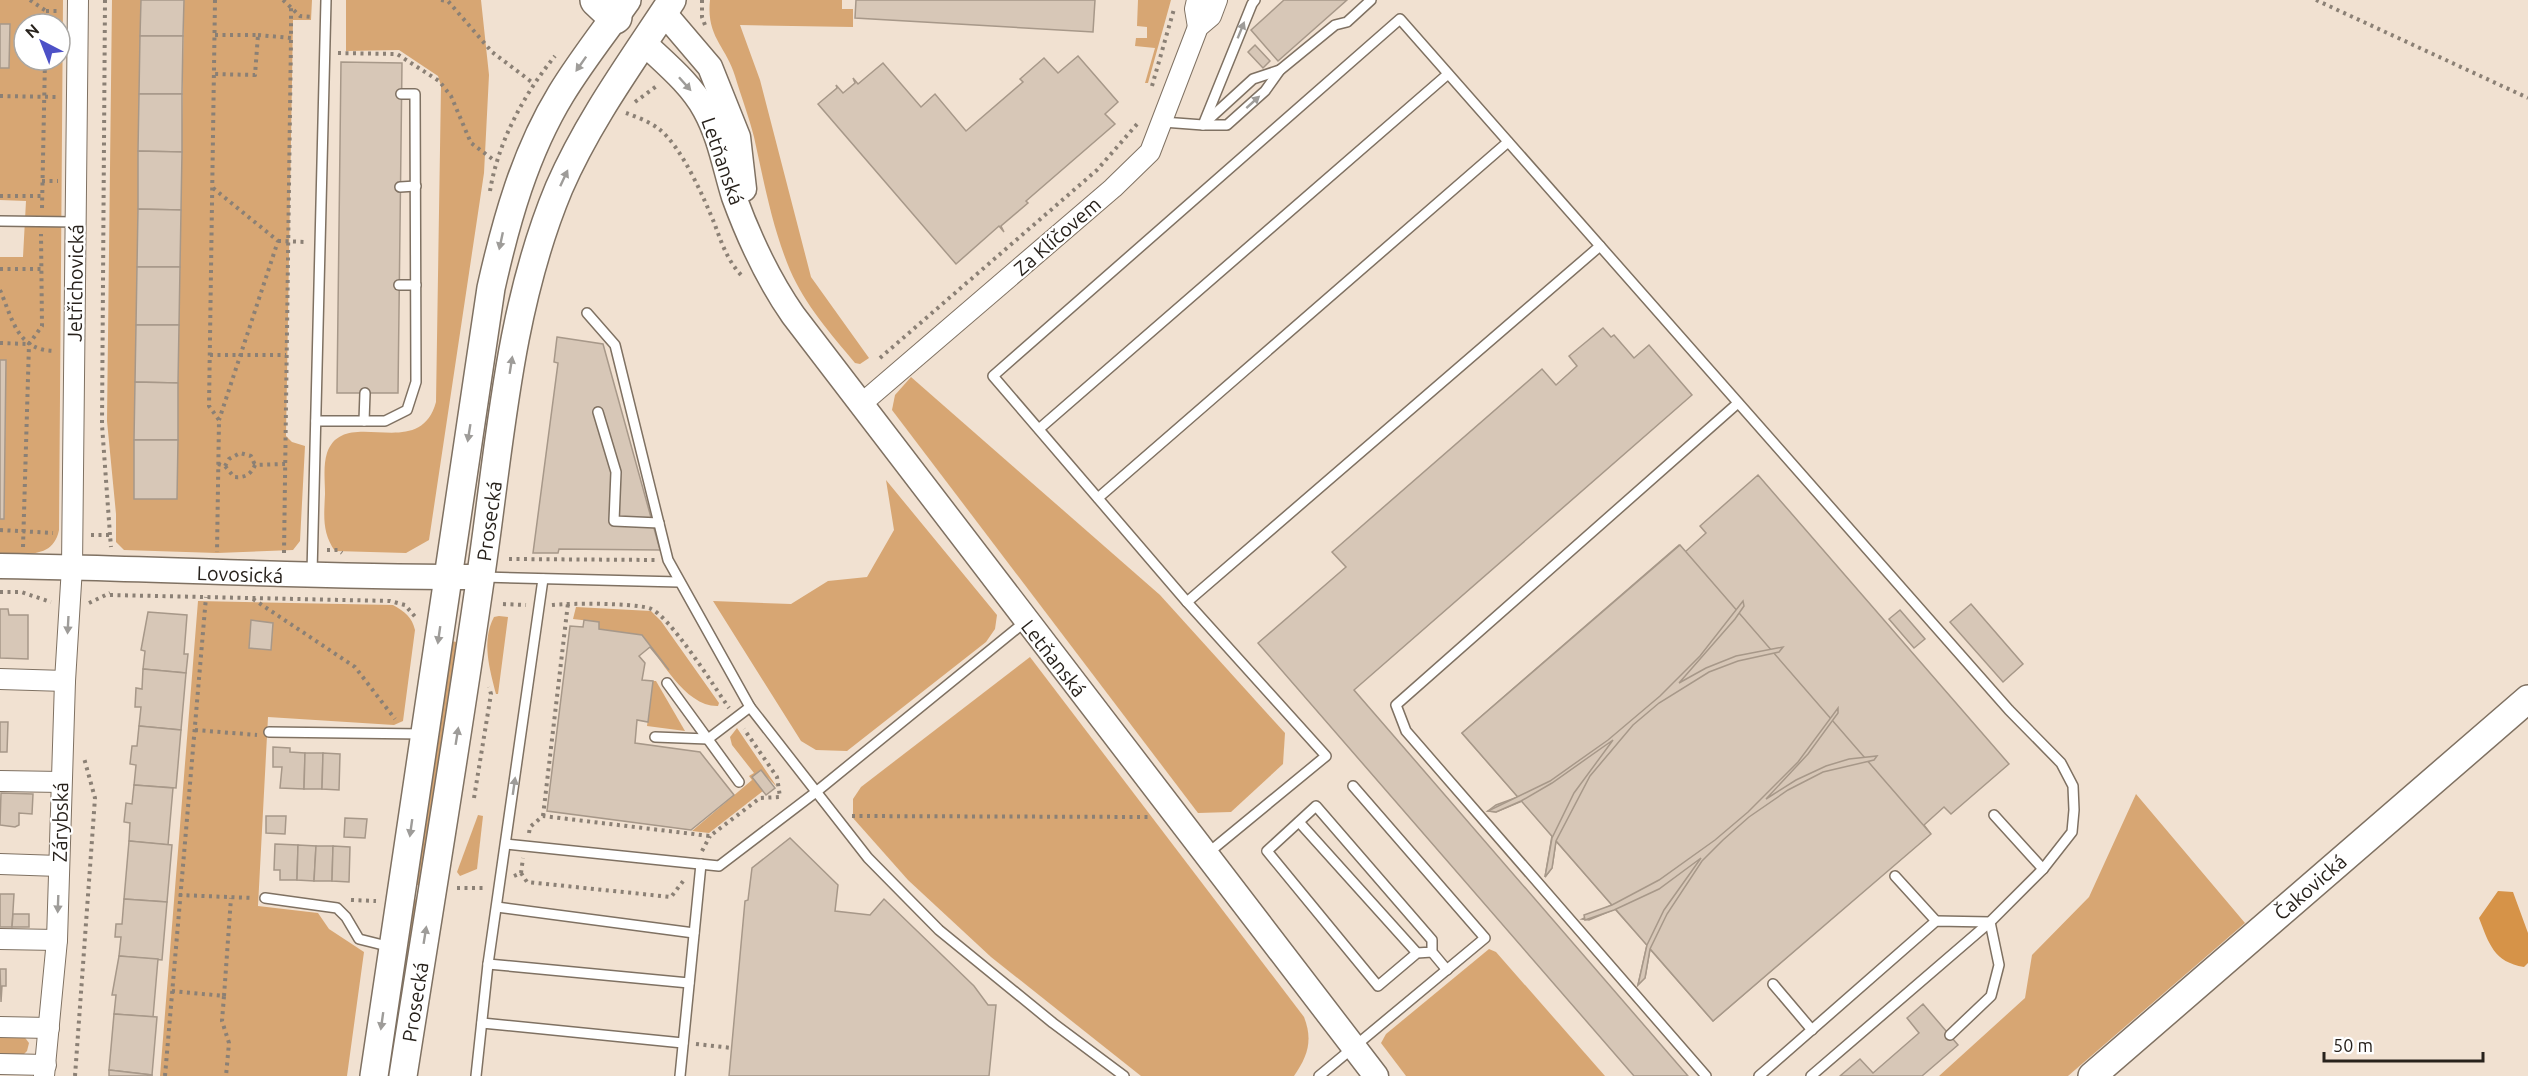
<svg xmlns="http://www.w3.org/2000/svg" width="2528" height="1076" viewBox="0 0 2528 1076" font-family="Ubuntu,sans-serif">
<rect width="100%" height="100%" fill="#f1e1d1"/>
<!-- green -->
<g fill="#d7a673" fill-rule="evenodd">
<path d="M0,0H63L59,530C53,560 24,553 0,553V519H4L6,360H0V257H23L26,201L0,200V68H9L10,25L0,24ZM24,24H60V60H24Z"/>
<path d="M112,0H141L134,498L176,499L184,0H312L311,20H293L286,436L292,442L305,446L300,541L293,550L217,553L124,550L116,542V514L107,421Z"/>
<path d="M346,0H481L489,75L484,173L429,540L406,553L335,551C322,533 324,516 325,494C325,481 323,465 327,453C344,404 419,464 436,402L441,86L438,76L399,50L346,51Z"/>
<path d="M710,0H842V9H853V27L740,25L760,80L811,277L869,358L860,364L855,363C831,334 805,305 790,270C772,227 764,182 754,137C749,117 741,96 735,76C726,46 706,37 710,0Z"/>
<path d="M1138,0H1171L1148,83H1145L1155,48L1135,46L1136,38H1147V27L1137,26Z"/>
<path d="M911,377L1160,595L1285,733L1283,764L1231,812L1198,813L892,410L895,395Z"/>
<path d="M886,480L997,615L995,629L986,642L847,751L816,750L801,741L713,601L791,604L828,581L867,577L894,530Z"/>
<path d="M198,601L393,605C405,612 412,617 415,630L403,721L394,725L268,717L258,906L318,913L329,929L364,952L347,1076H160ZM251,621L273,623L271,650L249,647Z"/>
<path d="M576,607L651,611L661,621L719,703L718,706C685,707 660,658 642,635L599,629V622L573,619Z"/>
<path d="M499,616L508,617L498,694H496C490,670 481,641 494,617Z"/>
<path d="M450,641L457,642L422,881L419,885H414Z"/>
<path d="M1030,657L1304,1017C1313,1040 1308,1056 1294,1076H1141L991,957L908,880L853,818V799L861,787Z"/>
<path d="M653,681H656L685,731L647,726Z"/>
<path d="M737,728L777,787L761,771L763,791L709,833L692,831L752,780L749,776L754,773L732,745L730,737Z"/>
<path d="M2136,794L2245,923L2068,1076H1939L2025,998L2032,955L2089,897Z"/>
<path d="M478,815L483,816L477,869L460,876L457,872Z"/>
<path d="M415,899L419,902L392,1076H383L410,901Z"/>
<path d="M1489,949L1496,952L1605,1076H1406L1381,1043L1386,1034Z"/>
<path d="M0,1035H23L29,1043L27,1051L22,1056H0Z"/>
</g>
<!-- forest -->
<path fill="#d69348" d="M2498,891L2513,892L2528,933V963L2524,967C2494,962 2489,944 2479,918Z"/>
<!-- building -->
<g fill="#d7c7b7" stroke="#a79889" stroke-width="1.5">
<path d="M141,0H184L183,36H140Z"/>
<path d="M856,0H1095L1093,32L855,18Z"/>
<path d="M1284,0H1347L1278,61L1251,30Z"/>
<path d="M0,24H10L9,68H0Z"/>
<path d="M140,36H183L182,94H139Z"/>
<path d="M1255,45L1270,61L1263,68L1248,52Z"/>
<path d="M1078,56L1118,102L1105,114L1115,124L1026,201L1028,203L1001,226L1004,232L999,226L956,264L818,104L837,88L836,85L843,93L855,83L853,78L858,84L883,63L921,107L935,94L966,131L1023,82L1020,79L1044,58L1058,73Z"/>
<path d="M341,62L402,63L398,393H337Z"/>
<path d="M139,94H182V152L138,151Z"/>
<path d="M138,151L182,152L181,210L138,209Z"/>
<path d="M138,209L181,210L180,267H137Z"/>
<path d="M137,267H180L179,325H136Z"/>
<path d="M136,325H179L178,383L135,382Z"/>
<path d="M1603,328L1611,337L1614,335L1634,358L1649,345L1692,395L1354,690L1688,1076H1634L1258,643L1346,567L1332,552L1542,369L1556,385L1577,366L1569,356Z"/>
<path d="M557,337L603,344L660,550L559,549L558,553H533L558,363L554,362Z"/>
<path d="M0,360H6L4,519H0Z"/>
<path d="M135,382L178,383V440H134Z"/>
<path d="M134,440H178L177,499H134Z"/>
<path d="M1758,475L2009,764L1951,814L1944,807L1924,825L1930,833L1713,1021L1650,949L1645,978L1638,985L1647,945L1615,909L1589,920L1582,919L1612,905L1556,841L1552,868L1545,877L1552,836L1522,801L1496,812L1488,811L1496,805L1518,797L1462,733L1679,545L1685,552L1706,533L1700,526Z"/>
<path d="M1680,545L1931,834L1713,1021L1462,733Z"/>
<path d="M1743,601L1744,606L1735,619L1679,683L1706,668L1736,656L1783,647L1779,652L1738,661L1709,672L1659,703L1633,725L1590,776L1556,841L1552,868L1545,877L1552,838L1574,793L1613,740L1552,783L1521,801L1496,812L1488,811L1550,781L1608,740L1660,696L1700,656Z"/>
<path d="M1971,604L2023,664L2003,682L1950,622Z"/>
<path d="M0,609H8L9,615H28V659L0,658Z"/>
<path d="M1900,610L1925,639L1914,648L1889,619Z"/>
<path d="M148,612L187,615L184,654H188L186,673L143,669L145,651L141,650Z"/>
<path d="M251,620L273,623L271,650L249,648Z"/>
<path d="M584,620L599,622V629L642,635L669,670L650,647L639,656L645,663L642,680L653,681L648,722L637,720L635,743L700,752L734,795L691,830L547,811L570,626L583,627Z"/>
<path d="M143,669L186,673L181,730L139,726L141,707H135L136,688L142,689Z"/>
<path d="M1838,708V713L1808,754L1766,799L1796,780L1826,766L1849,759L1877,756L1874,760L1823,772L1788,790L1749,817L1723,840L1702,861L1667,914L1650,949L1645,978L1638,985L1647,945L1664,910L1701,858L1659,889L1614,910L1585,920L1584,915L1612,905L1659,880L1715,840L1748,812L1798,762Z"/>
<path d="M0,722H8L7,752H0Z"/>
<path d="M139,726L181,730L176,788L134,785L136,765L130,764L132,746H137Z"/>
<path d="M273,747L290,748V752L305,753L304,789L280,788L282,767H273Z"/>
<path d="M305,753H323L322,789H304Z"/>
<path d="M323,753L340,754L339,790L322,789Z"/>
<path d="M761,770L775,788L766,795L752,777Z"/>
<path d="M134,785L173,788L168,845L129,841L130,823L124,822L126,803L132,804Z"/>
<path d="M1,793L33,794L32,814L19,813V825L15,827L0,825Z"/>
<path d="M266,816H286L285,834L266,833Z"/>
<path d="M345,818L367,819L365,838L344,837Z"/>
<path d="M790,838L838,885L835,911L870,915L884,899L974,986L988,1005H996L989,1076H729L745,901L748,900L752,868Z"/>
<path d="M129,841L172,845L167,902L124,899Z"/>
<path d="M275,844L298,845L297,880H280V870H274Z"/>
<path d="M298,845L316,846L314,881L297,880Z"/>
<path d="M316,846H333L332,881H314Z"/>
<path d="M333,846L350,847L349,882L332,881Z"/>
<path d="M0,894H14L12,927H0Z"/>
<path d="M124,899L167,902L162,960L119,956L121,937H115L116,924H122Z"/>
<path d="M13,914H29V927H12Z"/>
<path d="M119,956L158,959L153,1017L114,1014L116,995H112Z"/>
<path d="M0,969H6V986H2L1,1002Z"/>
<path d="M1923,1004L1958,1045L1922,1076H1840L1860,1059L1873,1073L1919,1033L1907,1018Z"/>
<path d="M114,1014L157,1017L152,1075L109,1070Z"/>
<path d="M109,1070L152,1075V1076H109Z"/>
</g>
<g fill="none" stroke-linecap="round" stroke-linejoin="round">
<defs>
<g id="service">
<path d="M1207,121L1253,79L1280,70"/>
<path d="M1163,122L1203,125L1252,4L1255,0"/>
<path d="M1203,125H1227L1265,91L1280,70L1335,25L1347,22L1371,0"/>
<path d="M400,187L416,186"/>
<path d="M0,221L76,222"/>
<path d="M399,285H416"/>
<path d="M587,313L615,345L668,560L750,707L868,858L939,930L1053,1023L1124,1076"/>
<path d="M598,412L616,472L614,521L659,523"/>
<path d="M316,421H385L407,410L416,382L415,94H401"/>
<path d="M364,421L365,393"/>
<path d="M1039,429L1448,74"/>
<path d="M1098,498L1508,142"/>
<path d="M312,573L326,0"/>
<path d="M483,577L679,582"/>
<path d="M1187,602L1600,246"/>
<path d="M667,683L739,782"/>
<path d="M269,732L422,734"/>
<path d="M655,737L708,739L750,707"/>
<path d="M1994,815L2043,869"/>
<path d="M1299,822L1417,953"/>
<path d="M506,844L719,866L816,792L1026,621"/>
<path d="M1208,853L1326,756L1187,602L993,376L1400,19L2009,710L2061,763L2073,786L2074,810L2072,832L2043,869L1990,922L1936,921L1759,1076"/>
<path d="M1895,876L1936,921"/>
<path d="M265,898L337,908L346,917L359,939L391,947"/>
<path d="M497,907L694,933"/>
<path d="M1432,952L1417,953L1378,986L1267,851L1316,806L1432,940V952L1447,970"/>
<path d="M488,964L689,983"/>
<path d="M1773,984L1812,1030"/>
<path d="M482,1023L683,1043"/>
<path d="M476,1076L488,964L543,579"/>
<path d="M680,1076L701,864"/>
<path d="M1319,1076L1485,938L1353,786"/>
<path d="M1706,1076L1406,731L1396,705L1738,403"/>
<path d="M1811,1076L1990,922L1999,965L1991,996L1950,1035"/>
</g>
<g id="minor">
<path d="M1197,0L1195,9L1198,27"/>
<path d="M860,405L1113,188L1150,152L1198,27L1211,16L1217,0"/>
<path d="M0,679L65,681"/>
<path d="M0,781L61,782"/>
<path d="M0,864L59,866"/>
<path d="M0,939L57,940"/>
<path d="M0,1027L49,1028"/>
<path d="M0,1064L46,1065"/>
<path d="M44,1076L57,940L65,681L72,567L78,0"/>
</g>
<g id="tertiary">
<path d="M664,13L710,67L738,137L744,189"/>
<path d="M644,43C665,63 691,84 705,110C720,137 725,168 734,197C749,238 768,279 793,315L1376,1076"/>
<path d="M0,566C160,568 320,578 481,577"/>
</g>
<g id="secondary">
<path d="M374,1076L491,288C506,221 525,153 561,94C581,61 605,31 627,0"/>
<path d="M403,1076C429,909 457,742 481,574C500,445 508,310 559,188C588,121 632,61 672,0"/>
<path d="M2092,1076L2528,699"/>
</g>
<path id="trunk" d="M597,0L615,17"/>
</defs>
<!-- service casing -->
<use href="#service" stroke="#7f7162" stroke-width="12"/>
<!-- minor casing -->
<use href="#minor" stroke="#7f7162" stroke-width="22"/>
<!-- tertiary casing -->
<use href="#tertiary" stroke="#7f7162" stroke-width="27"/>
<!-- secondary casing -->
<use href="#secondary" stroke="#7f7162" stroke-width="30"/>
<!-- trunk casing -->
<use href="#trunk" stroke="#7f7162" stroke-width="36"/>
<!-- path -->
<g stroke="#8b8075" stroke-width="4" stroke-dasharray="3 4.5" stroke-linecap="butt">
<path d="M30,0L46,11L45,24"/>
<path d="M105,0L102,425L110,535"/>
<path d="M215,0L209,406L219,420L217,552"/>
<path d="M283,0L300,16L313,17"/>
<path d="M441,0L448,1L492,52L533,83"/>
<path d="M702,0V17L705,25"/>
<path d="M2316,0L2528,98"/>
<path d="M46,11H59"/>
<path d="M215,35H258L255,75L215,74"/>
<path d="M258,35L291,38V8"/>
<path d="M338,53L397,54L439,81L451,96L471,143L495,161"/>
<path d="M1152,86L1174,9"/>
<path d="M0,96L59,97"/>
<path d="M635,102L658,85"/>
<path d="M626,113C637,117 650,122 659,129C682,147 704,198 715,225C722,244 728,262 743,277"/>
<path d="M42,181H58"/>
<path d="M213,188L278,241L219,420"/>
<path d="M490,191C498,142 524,94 555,56"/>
<path d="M0,196H42"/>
<path d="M42,208L45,60"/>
<path d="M278,241L307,242"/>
<path d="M0,269H42"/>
<path d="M0,290C13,320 17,351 56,351"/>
<path d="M0,343L28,344"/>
<path d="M210,355H286"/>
<path d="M880,358L1097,170L1138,123"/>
<path d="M218,464L225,466L234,477C244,478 251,475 255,465L285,464"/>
<path d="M225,466L229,459L240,453L251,456L255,465"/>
<path d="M0,530L53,533"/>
<path d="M91,535H110L111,547"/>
<path d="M23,547L29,344L42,326L41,234"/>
<path d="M327,550H338L342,553"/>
<path d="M284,553L291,38"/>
<path d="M509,559L655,560"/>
<path d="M0,592H21L51,602"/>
<path d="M110,595L390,601L405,605L417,619"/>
<path d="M253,599L355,667L395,719"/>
<path d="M89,603L110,593"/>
<path d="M503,604L526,605"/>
<path d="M552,605C572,603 629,603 649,608C669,614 715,688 729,708"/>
<path d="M195,730L257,735"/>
<path d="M474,798L491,694L489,687"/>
<path d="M543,816L568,603"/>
<path d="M852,816L1151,817"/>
<path d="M529,833L530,827L543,816L710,836L760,798L780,797L777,777L744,729"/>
<path d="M702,851L710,836"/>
<path d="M521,873L527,882L671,897L684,880"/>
<path d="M514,876L521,873L523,858"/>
<path d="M457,888H485"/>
<path d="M179,895L253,898"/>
<path d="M351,900L376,901"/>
<path d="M172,991L224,996L222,1021L229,1043L226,1076"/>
<path d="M224,996L231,898"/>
<path d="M696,1044L732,1048"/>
<path d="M75,1076L95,798L84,758"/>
<path d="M165,1076L206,597"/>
</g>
<!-- service -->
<use href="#service" stroke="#fff" stroke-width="9"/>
<!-- minor -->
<use href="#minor" stroke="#fff" stroke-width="20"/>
<!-- tertiary -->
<use href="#tertiary" stroke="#fff" stroke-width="24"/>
<!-- secondary -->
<use href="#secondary" stroke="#fff" stroke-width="27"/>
<!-- trunk -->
<use href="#trunk" stroke="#fff" stroke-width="33"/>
</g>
<!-- one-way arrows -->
<defs><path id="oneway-solid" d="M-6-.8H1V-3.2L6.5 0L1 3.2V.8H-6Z" transform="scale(1.5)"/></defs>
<g fill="#9e9c99">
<use href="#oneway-solid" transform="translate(1241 30) rotate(-68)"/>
<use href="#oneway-solid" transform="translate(581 64) rotate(125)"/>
<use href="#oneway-solid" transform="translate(685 84) rotate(48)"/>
<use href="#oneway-solid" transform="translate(1253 102) rotate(-42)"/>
<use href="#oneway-solid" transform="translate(564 178) rotate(-65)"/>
<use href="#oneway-solid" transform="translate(501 241) rotate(102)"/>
<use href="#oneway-solid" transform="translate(511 365) rotate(-81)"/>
<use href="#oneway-solid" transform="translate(469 433) rotate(99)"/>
<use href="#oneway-solid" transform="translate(68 625) rotate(93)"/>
<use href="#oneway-solid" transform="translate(439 635) rotate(98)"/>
<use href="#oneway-solid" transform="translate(457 736) rotate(-81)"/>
<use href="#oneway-solid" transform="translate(514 786) rotate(-82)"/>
<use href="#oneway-solid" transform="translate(411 828) rotate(98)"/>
<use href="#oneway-solid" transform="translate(58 904) rotate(92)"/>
<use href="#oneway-solid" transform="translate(425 935) rotate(-81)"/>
<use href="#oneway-solid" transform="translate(382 1021) rotate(98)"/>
</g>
<g text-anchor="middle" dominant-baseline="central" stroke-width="4.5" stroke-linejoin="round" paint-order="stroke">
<!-- street labels -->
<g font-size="20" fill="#28221c" stroke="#fff">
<text transform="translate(723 161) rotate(71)">Letňanská</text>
<text transform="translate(1057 236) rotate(-41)">Za Klíčovem</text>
<text transform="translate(75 283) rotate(-89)">Jetřichovická</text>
<text transform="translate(489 521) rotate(-82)">Prosecká</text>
<text transform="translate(240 574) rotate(2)">Lovosická</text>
<text transform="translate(1054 658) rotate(52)">Letňanská</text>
<text transform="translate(60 822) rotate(-89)">Zárybská</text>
<text transform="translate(2310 887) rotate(-41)">Čakovická</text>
<text transform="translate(415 1002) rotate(-81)">Prosecká</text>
</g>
</g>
<!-- north arrow -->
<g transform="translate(42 42) rotate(318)"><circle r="28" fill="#ffffff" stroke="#a9a7a4" stroke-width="1.5"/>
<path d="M0-4.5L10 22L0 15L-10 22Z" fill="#4d51c7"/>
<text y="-9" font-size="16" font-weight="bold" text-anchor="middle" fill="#28221c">N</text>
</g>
<!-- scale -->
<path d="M2324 1052v9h159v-9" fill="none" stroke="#28221c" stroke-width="3"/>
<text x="2333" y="1052" font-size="18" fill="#28221c" stroke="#ffffff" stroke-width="4.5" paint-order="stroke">50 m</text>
</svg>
